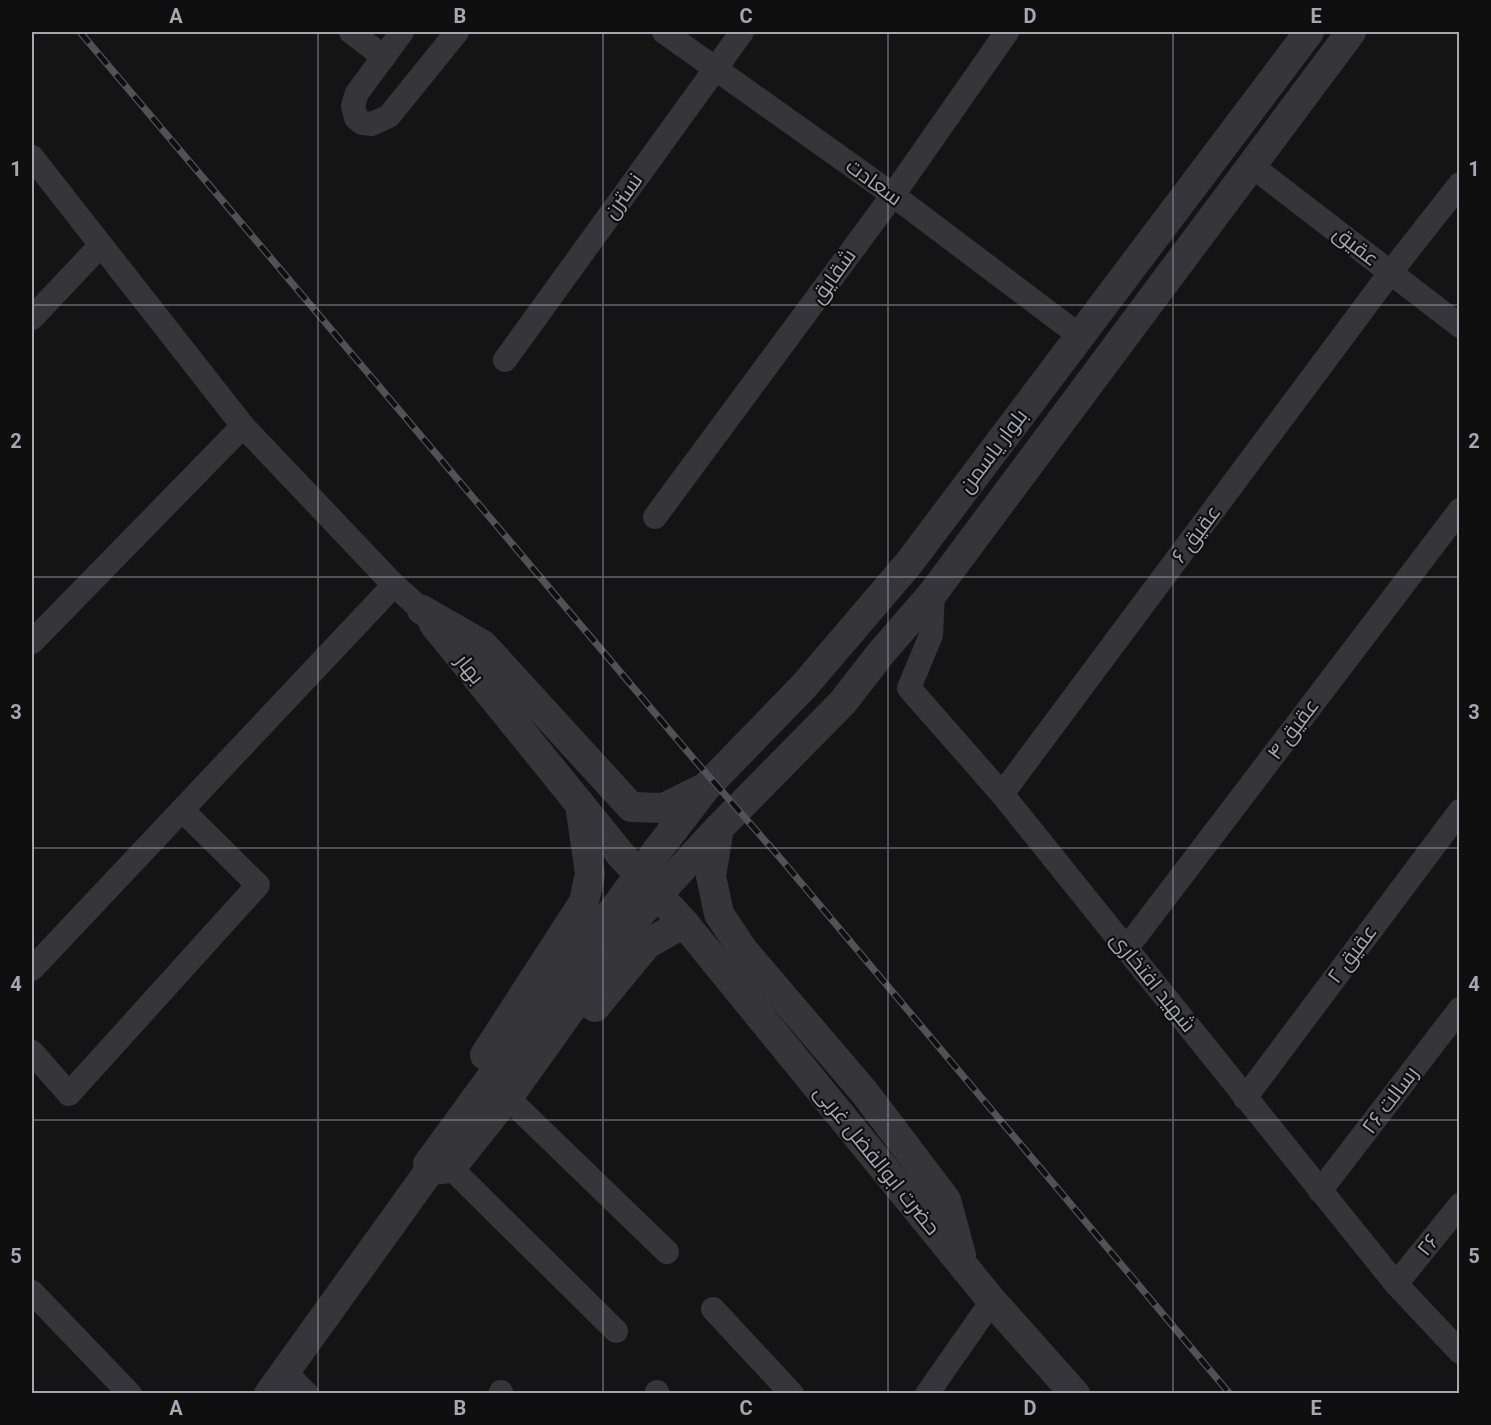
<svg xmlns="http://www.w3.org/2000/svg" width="1491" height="1425" viewBox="0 0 1491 1425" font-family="Roboto,Cairo,sans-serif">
<rect width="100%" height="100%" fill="#141415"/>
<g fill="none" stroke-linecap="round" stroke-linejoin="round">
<!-- minor -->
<g stroke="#36353a" stroke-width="24">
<path d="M351,32L384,57"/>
<path d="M402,32L357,93L353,106L356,118L362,123L372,124L389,116L457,32"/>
<path d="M664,32L893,195L1080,336"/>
<path d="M32,157L243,426L394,585L422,610"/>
<path d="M1252,166L1460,326"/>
<path d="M32,318L100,246"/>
<path d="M505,360L742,32"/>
<path d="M655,517L893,195L1007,32"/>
<path d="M933,593L931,635L909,688L1002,794L1396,1284L1460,1352"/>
<path d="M32,642L243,426"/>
<path d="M1002,794L1390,273L1460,184"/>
<path d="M1126,949L1460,510"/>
<path d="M32,969L394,585"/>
<path d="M32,1052L69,1094L258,885L182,810"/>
<path d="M1245,1098L1460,811"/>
<path d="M515,1105L667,1252"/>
<path d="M451,1168L616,1331"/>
<path d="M1320,1191L1460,1009"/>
<path d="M1396,1284L1460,1205"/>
<path d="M32,1292L130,1394"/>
<path d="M713,1309L792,1394"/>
<path d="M285,1372L307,1394"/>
<path d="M657,1392L658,1394"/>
<path d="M500,1394L501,1392"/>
<path d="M927,1394L992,1301"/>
</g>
<!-- tertiary -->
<g stroke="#36353a" stroke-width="30">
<path d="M422,610L483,645L631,807L664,808L700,790"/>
<path d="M434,624L621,855"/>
<path d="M719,828L711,876L719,914L743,950L865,1093L946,1200L961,1255"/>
<path d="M595,1007L647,944L684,923L992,1301L1075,1394"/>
<path d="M485,1055L584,902L590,874L580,804"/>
<path d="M430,1170L451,1168L514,1089L636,918L719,828L843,702L881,653L933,593L1351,32"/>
<path d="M269,1394L430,1170L428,1164L656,852L706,787L804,686L909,563L1309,32"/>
</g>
<defs>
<path id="rail" d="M80,32L692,757L781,859L1230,1394"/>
</defs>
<!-- rail casing -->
<use href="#rail" stroke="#515157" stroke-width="7"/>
<!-- rail -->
<use href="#rail" stroke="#0f0f10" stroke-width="4.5" stroke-dasharray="14" stroke-linecap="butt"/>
<!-- tertiary-bridge -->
<path stroke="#36353a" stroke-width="30" d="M621,855L684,923"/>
</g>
<!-- grid -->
<path fill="none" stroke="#a7a7b4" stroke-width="1.5" stroke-opacity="0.55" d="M318,32V1394M603,32V1394M888,32V1394M1173,32V1394M32,305H1460M32,577H1460M32,848H1460M32,1120H1460"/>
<g text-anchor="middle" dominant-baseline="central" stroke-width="4.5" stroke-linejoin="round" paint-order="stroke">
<!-- street labels -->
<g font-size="21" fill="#a7a7b4" stroke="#0f0f10">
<text transform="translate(874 182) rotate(36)">سعادت</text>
<text transform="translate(623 196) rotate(-54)">نسترن</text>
<text transform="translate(1356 246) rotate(38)">عقیق</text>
<text transform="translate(833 276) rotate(-54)">شقایق</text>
<text transform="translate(993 451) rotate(-53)">بلوار یاسمن</text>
<text transform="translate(1196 534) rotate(-53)">عقیق ۶</text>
<text transform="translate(470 669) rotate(51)">بهار</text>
<text transform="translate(1293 729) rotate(-53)">عقیق ۴</text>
<text transform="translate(1352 954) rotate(-53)">عقیق ۲</text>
<text transform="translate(1153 982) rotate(51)">شهید افتخاری</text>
<text transform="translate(1390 1100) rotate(-53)">رسالت ۲۶</text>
<text transform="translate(877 1160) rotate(51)">حضرت ابوالفضل غربی</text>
<text transform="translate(1428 1245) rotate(-51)">۲۶</text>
</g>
</g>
<!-- border -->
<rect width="1491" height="1425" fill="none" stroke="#0f0f10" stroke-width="66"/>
<rect x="33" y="33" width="1425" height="1359" fill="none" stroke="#a7a7b4" stroke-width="2"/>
<g font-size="20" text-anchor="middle" font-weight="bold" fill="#a7a7b4">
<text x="176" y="23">A</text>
<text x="460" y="23">B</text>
<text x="746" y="23">C</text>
<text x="1030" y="23">D</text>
<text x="1316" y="23">E</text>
<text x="16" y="176">1</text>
<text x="1474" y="176">1</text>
<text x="16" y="448">2</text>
<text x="1474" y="448">2</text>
<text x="16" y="719">3</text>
<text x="1474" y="719">3</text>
<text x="16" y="991">4</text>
<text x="1474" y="991">4</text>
<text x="16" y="1263">5</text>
<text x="1474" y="1263">5</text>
<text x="176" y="1415">A</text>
<text x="460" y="1415">B</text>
<text x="746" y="1415">C</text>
<text x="1030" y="1415">D</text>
<text x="1316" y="1415">E</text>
</g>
</svg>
